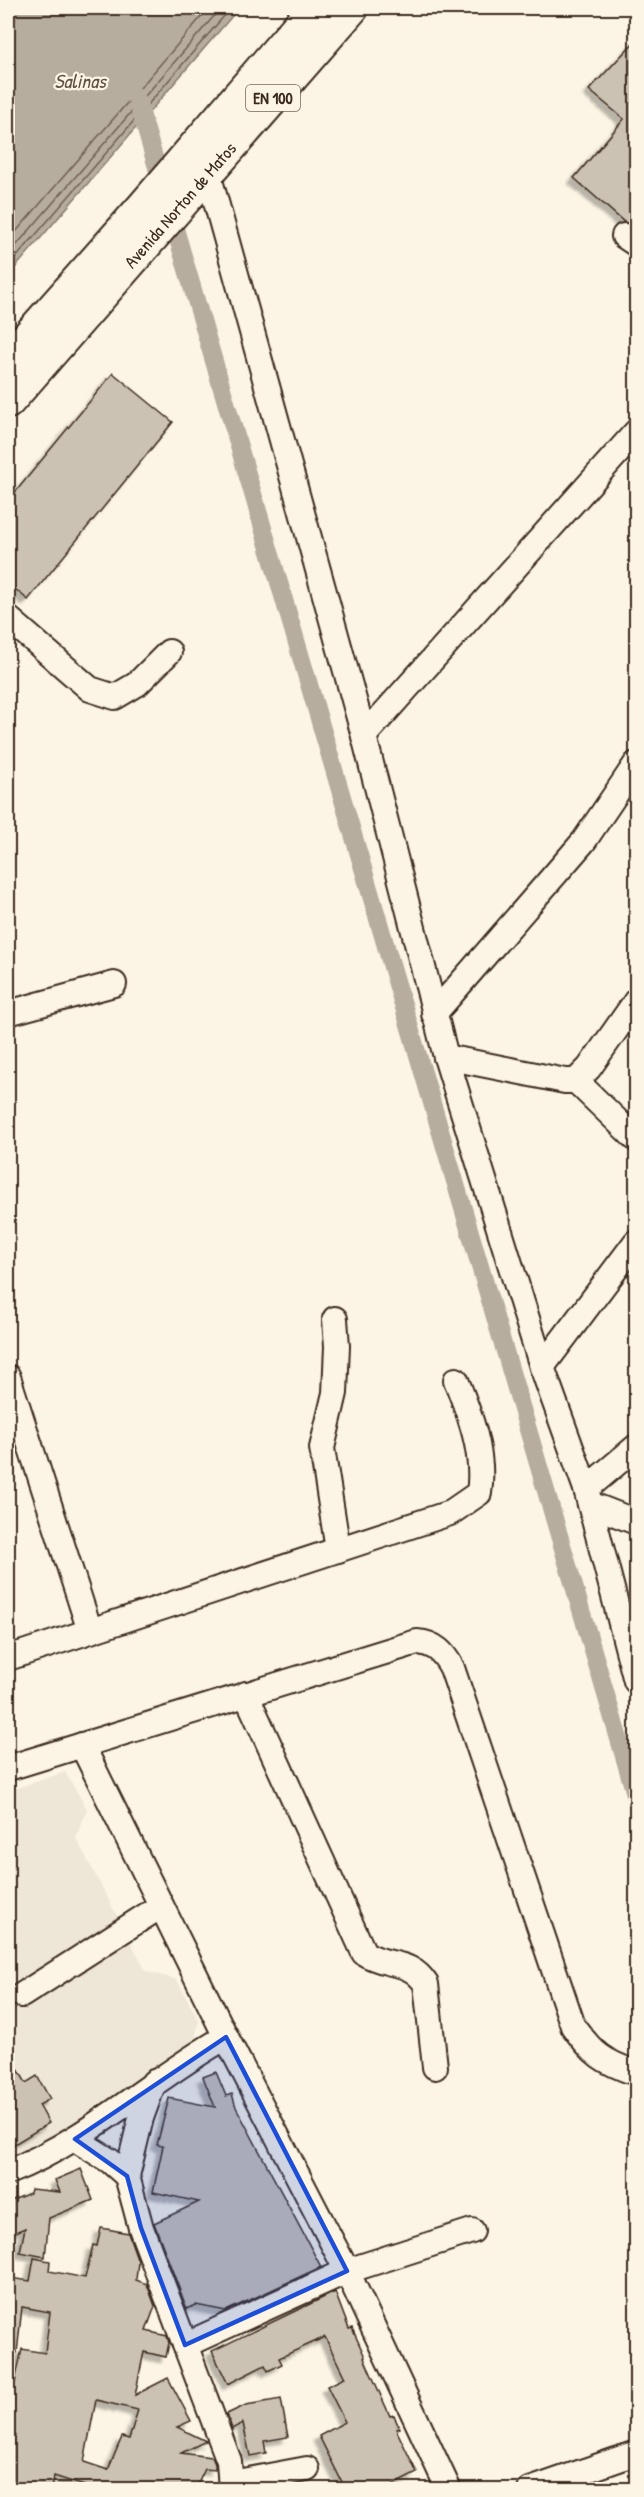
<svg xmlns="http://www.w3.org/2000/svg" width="644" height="2497" viewBox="0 0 644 2497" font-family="'Patrick Hand',sans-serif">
<defs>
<filter id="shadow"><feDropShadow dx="-5.5" dy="5.5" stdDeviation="1.5" flood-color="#0004"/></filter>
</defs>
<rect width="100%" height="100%" fill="#fcf5e5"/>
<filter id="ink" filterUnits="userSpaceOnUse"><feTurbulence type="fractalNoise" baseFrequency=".0167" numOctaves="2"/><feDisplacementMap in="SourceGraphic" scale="12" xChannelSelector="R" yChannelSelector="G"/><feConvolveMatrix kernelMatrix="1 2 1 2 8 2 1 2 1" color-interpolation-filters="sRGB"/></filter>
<g filter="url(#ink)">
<!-- built -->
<path fill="#eee6d6" d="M65,1772L87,1809L76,1838L146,1971L177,1980L199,2021L195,2039L63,2134L8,2156V1791Z"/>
<!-- water -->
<path fill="#b7ad9e" stroke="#85796b" stroke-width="1.5" d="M8,8H239L8,276Z"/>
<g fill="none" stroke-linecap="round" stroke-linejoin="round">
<!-- shore -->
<g stroke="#6d5e51" stroke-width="1.5">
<path d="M8,241L209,8"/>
<path d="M8,255L221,8"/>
<path d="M8,267L231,8"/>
</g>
<!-- canal -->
<path stroke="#b7ad9e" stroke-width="18" d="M136,96L636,1797"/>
</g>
<!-- building -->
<g fill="#ccc2b3" stroke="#3b2a1e" stroke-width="1.5" fill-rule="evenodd" filter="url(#shadow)">
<path d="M636,40V227L624,222L574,178L624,119L589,90Z"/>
<path d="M113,373L173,422L28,600L8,583V501Z"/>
<path d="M8,2052L26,2083L37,2076L50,2099L39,2105L49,2123L8,2148Z"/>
<path d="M216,2072L226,2096L232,2094L236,2107L321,2267L226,2311L196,2305L187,2309L154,2223L199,2202L153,2192L163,2146L157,2145L169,2098L215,2107L203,2077Z"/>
<path d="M81,2169L93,2200L49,2218L45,2257L20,2252L25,2228L8,2235V2202L30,2193L31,2189L60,2192L55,2180Z"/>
<path d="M101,2228L128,2233L138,2261L136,2280L147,2284L155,2306L146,2331L167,2336L169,2343L166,2357L144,2352L135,2395L168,2378L191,2421L177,2427L206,2441L181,2453L212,2457L215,2464V2470L205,2469L195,2490H97L54,2476L52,2490H8V2381L15,2382L22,2349L45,2353L50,2312L22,2307L17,2353L8,2352V2294L10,2278L30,2281L34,2258L50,2261L49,2271L85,2278L93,2245L97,2246ZM96,2400L138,2410L129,2439L122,2437L108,2470L84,2462Z"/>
<path d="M335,2292L349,2329L352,2328L365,2357L364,2358L390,2416L394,2415L399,2428L396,2429L417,2473L383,2490H346L319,2436L345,2422L327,2386L345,2378L325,2337L279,2358L282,2364L268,2371L265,2365L228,2384L212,2351Z"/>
<path d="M281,2399L288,2437L264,2441L266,2453L250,2456L243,2423L232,2429L227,2414L246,2405Z"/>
</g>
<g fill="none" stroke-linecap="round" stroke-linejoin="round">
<defs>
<g id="minor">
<path d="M208,173L364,736L446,1057L542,1367L586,1489L636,1681"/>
<path d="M624,236L636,244"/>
<path d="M8,618L90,689L115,697L137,684L169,652"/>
<path d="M364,736L636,432"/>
<path d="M8,1013L114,984"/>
<path d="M434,1014L584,841L636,764"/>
<path d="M446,1057L565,1081H576L589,1068L636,1001"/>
<path d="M576,1081L636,1139"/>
<path d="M335,1319L337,1346L335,1393L322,1448L338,1550"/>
<path d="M542,1367L636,1242"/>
<path d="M8,1377L90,1631"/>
<path d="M586,1489L636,1447"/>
<path d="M590,1504L636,1522"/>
<path d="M8,1658L450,1513L479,1493C485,1454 470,1415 456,1380"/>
<path d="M246,1694L364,1953C387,1968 409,1958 426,1984L435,2067"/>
<path d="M82,1745L226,2037L347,2271L449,2490"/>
<path d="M8,1768L417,1642C435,1643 444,1653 452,1668L573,2026C593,2054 603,2062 636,2073"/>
<path d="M22,1995L161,1906"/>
<path d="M154,2082L141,2118L127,2176L141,2228L229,2461L231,2490"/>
<path d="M75,2139L110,2161L127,2176"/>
<path d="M8,2172C88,2141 151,2079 226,2037"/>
<path d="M185,2345L347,2271L472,2231"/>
<path d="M232,2483L307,2469"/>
<path d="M530,2490L636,2453"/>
</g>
<g id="major">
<path d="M8,359L142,208L314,8"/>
<path d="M8,402L352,8"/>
</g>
</defs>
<!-- minor casing -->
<use href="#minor" stroke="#3b2a1e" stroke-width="28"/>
<!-- major casing -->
<use href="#major" stroke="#3b2a1e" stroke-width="36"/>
<!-- minor -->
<use href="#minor" stroke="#fcf5e5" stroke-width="24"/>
<!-- major -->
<use href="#major" stroke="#fcf5e5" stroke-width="32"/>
</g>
</g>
<!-- marked area -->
<path fill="#1d4ed8" fill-opacity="0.2" stroke="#1d4ed8" stroke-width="4.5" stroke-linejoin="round" d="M226,2037L347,2271L185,2345L141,2228L127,2176L75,2139Z"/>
<g text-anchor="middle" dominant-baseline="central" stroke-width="4.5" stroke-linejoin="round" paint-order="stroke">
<!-- shield labels -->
<rect fill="#fcf5e5" stroke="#75675a" stroke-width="1.5" x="246" y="85" width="54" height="26" rx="4.5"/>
<g font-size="16" font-weight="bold" fill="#3b2a1e">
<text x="273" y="98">EN 100</text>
</g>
<!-- street labels -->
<g font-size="18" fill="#3b2a1e" stroke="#fcf5e5">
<text transform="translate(180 205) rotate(-49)">Avenida Norton de Matos</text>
</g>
<!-- water labels -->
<g font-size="20" font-style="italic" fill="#605144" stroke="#fcf5e5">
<text x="80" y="80">Salinas</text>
</g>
</g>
<!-- margin -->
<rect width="644" height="2497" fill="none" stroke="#fcf5e5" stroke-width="30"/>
<rect x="15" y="15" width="614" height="2467" fill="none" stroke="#3b2a1e" stroke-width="2" filter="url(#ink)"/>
</svg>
